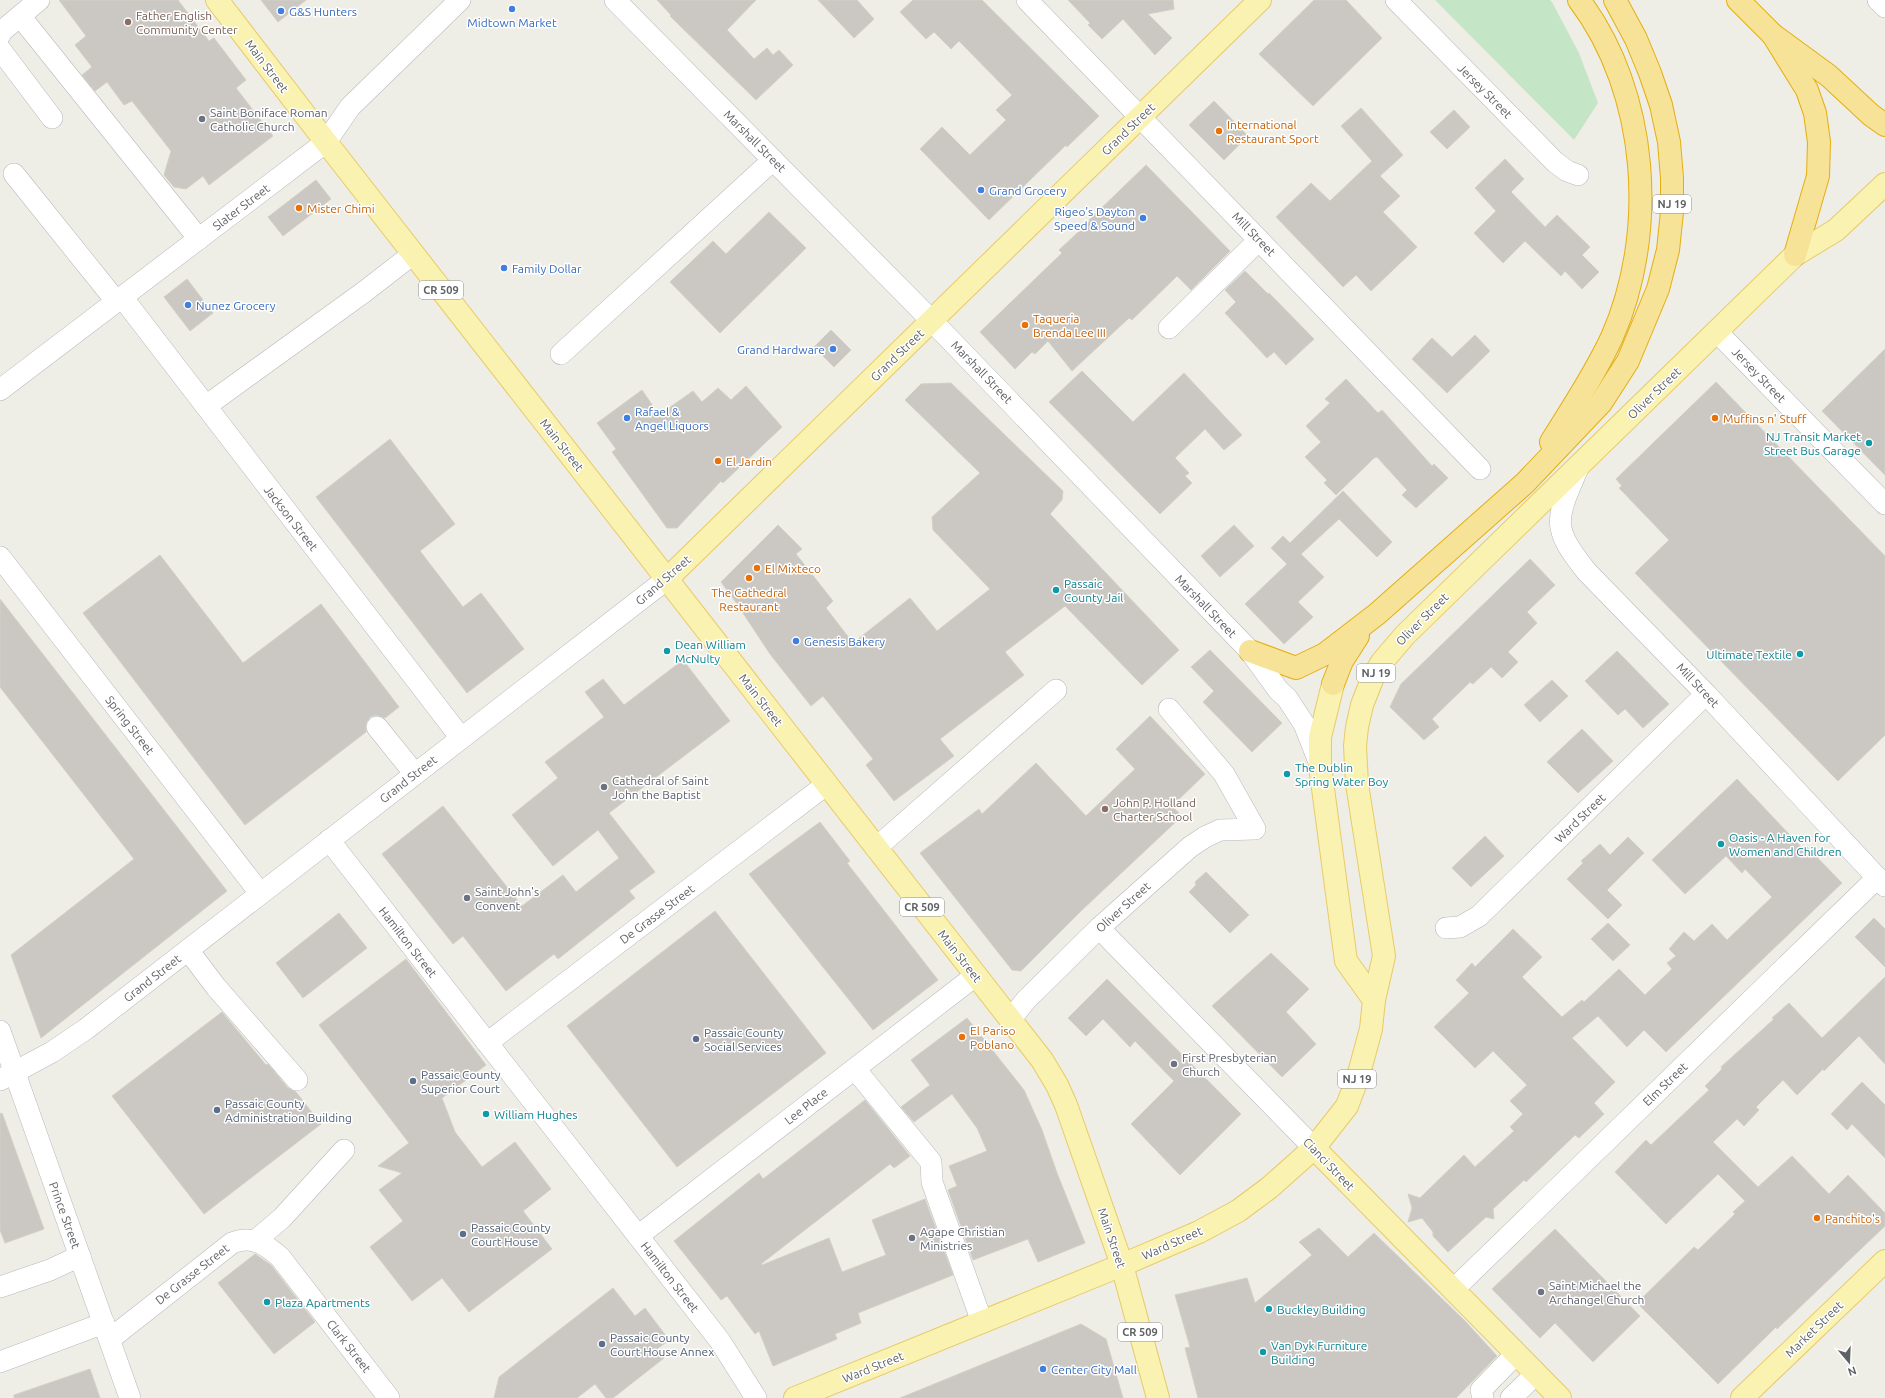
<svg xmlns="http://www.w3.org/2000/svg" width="1885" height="1398" viewBox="0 0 1885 1398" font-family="Ubuntu,sans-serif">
<rect width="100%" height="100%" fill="#efeee6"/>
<!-- green -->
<path fill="#c5e5c7" d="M1435,0H1550L1552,2L1579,53L1598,103L1574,140Z"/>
<!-- building -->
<g fill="#cbc8c3" stroke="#d3d0c5">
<path d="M59,0H178L209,41L214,38L246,80L236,88L273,136L209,185L203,176L186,189L174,187L164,175L171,151L132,101L124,105L107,82L95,91L82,75L92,67L75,45L86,36Z"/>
<path d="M261,0H306L278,22Z"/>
<path d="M657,0H756L727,30L754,59L767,48L773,55L779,50L793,65L756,100L670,16L671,15Z"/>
<path d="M818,0H857L874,19L854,38Z"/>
<path d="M913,0H982L1099,116L1067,147L1066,145L989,220L920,149L942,127L970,155L1006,120L996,110L1012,95L959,41L951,49L934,32L926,39L900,12Z"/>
<path d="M1068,0H1173L1174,9L1148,14L1172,38L1155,55L1123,19L1102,39L1088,25L1090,23Z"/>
<path d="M1314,0H1346L1382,38L1313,106L1259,54Z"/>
<path d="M1214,101L1248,136L1224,160L1189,125Z"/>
<path d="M1361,108L1403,155L1380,176L1400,196L1383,212L1417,247L1371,291L1356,275L1343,287L1328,271L1276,217L1311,183L1330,201L1372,161L1341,126Z"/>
<path d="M1454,110L1470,127L1447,149L1430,132Z"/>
<path d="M1505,159L1524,179L1511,192L1545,227L1557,215L1590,247L1582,255L1599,272L1582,289L1565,271L1561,276L1525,241L1503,263L1474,233L1496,211L1475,188Z"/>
<path d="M1146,165L1230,251L1191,290L1177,276L1132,320L1129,318L1072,371L1048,341L1035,354L1032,352L1015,369L980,332L1062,253L1059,250L1090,221L1089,220Z"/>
<path d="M316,180L331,199L283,236L268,217Z"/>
<path d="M769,212L806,248L720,333L670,282L713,241L726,254Z"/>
<path d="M1245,271L1268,294L1269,293L1314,339L1286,365L1274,352L1267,358L1225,313L1236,302L1225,290Z"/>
<path d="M187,279L213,313L190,331L164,297Z"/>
<path d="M831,330L851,350L834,367L814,347Z"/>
<path d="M1475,335L1490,351L1447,393L1412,359L1432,338L1452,357Z"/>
<path d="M1885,349V475L1822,411Z"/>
<path d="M1082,371L1133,422L1184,373L1242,435L1224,450L1205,429L1175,458L1189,473L1185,476L1192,483L1160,514L1049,402Z"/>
<path d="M1346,379L1378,413L1382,410L1432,466L1434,464L1448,478L1416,508L1402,495L1407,490L1377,457L1374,458L1336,495L1324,483L1327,480L1305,457L1321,442L1306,426L1330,403L1325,399Z"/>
<path d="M1716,382L1885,556V735L1838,781L1635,573L1669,540L1619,488L1622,486L1616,479Z"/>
<path d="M951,383L1063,491L1062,500L1050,514L1179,650L1142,685L1065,606L1005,652L1024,675L940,739L954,756L894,801L866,765L873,759L823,696L811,706L770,654L735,601L721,582L778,525L802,549L796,554L833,601L826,608L853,643L910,598L937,631L990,589L933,530L932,517L980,473L905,400L921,384Z"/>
<path d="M746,386L782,427L723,483L721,481L677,528H667L612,452L616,449L597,423L642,390L659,415L693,391L702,402L718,388L731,400Z"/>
<path d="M390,439L455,524L420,551L463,607L481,593L524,649L467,693L316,497Z"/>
<path d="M1343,491L1392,542L1377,557L1339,519L1301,554L1324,577L1298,602L1313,617L1284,644L1245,604L1287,564L1271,548L1283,536L1290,543Z"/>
<path d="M1234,525L1254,546L1220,577L1201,556Z"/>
<path d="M160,555L243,663L321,604L399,707L385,718L376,715L370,717L366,723V732L245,825L83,613Z"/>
<path d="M1530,559L1555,585L1527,612L1537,623L1508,652L1518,662L1502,678L1491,667L1473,684L1470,682L1432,719L1439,727L1424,740L1390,707L1401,684Z"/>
<path d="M0,599L227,891L41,1038L11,955L134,859L0,687Z"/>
<path d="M1210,650L1282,723L1252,752L1203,702L1214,691L1191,667Z"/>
<path d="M1617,651L1669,704L1643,728L1625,709L1618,715L1585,681Z"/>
<path d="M683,660L730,721L609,813L655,872L629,891L635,898L558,959L554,954L506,991L463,936L453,944L382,854L443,806L522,906L563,875L576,892L619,858L598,830L553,866L512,815L558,778L545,762L604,717L585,692L603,679L624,705Z"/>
<path d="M1552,680L1568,696L1540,722L1524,705Z"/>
<path d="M1150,716L1205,774L1172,806L1182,816L1081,911L1021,971L1012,970L920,853L979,809L982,814L1036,763L1086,816L1135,769L1116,749Z"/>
<path d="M1582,729L1613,761L1578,793L1547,762Z"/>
<path d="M1737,779L1804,850L1807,847L1842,883L1666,1052L1644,1030L1627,1047L1598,1016L1572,1038L1615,1082L1594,1103L1604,1114L1579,1138L1575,1135L1526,1182L1524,1180L1493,1209L1494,1219L1486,1217L1448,1252L1433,1236V1232L1422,1218L1408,1222L1412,1208L1408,1194L1420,1198L1464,1155L1475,1167L1514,1131L1510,1127L1523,1114L1510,1101L1527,1085L1493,1051L1475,1068L1434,1027L1469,993L1456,980L1472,963L1475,967L1513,929L1542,957L1522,977L1562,1017L1582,1000L1584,1002L1619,969L1645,995L1672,969L1667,963L1676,956L1669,949L1684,932L1694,941L1712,924L1727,940L1772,897L1745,869L1742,873L1726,856L1685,894L1652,860Z"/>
<path d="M820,822L850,861L847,863L938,980L873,1030L749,874Z"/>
<path d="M1485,836L1504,856L1471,887L1452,868Z"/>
<path d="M1628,837L1644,853L1607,890L1622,905L1608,919L1567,879L1583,863L1581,861L1600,844L1610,855Z"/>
<path d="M1206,872L1249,915L1230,933L1189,892L1196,885L1195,882Z"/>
<path d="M715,911L826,1053L677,1167L567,1026Z"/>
<path d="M339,913L367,948L303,998L276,963Z"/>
<path d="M1874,918L1885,929V967L1855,937Z"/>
<path d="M1608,923L1630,945L1613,961L1591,939Z"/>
<path d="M1271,953L1309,989L1286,1012L1316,1044L1282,1077L1212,1006Z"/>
<path d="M406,959L486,1065L442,1098L455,1132L482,1167L515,1142L551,1189L523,1211L552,1249L469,1312L442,1278L412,1301L370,1247L403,1221L379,1190L402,1173L378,1166L409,1143L319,1025Z"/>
<path d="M1885,977V1064L1859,1036L1824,1071L1823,1069L1797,1095L1783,1080L1756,1107L1759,1110L1744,1126L1737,1119L1713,1142L1758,1187L1792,1156L1829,1194L1848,1175L1885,1213V1226L1777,1329L1776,1327L1718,1384L1637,1303L1694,1247L1698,1250L1735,1214L1733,1212L1745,1201L1718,1174L1666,1224L1615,1172L1646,1140L1651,1145L1709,1090L1705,1086L1722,1069L1721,1067L1774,1019L1772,1018L1789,1003L1822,1038Z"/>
<path d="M1107,979L1241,1114L1180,1175L1131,1124L1174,1081L1135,1041L1130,1047L1103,1019L1086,1036L1068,1018Z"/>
<path d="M222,1012L266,1065L268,1064L288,1088L296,1092L321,1124L204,1214L112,1096Z"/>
<path d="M967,1018L1024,1090L1042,1130L1057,1173L1085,1243L1038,1262L1028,1239L973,1260L948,1190L957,1186L949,1166L987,1151L977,1128L952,1094L914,1122L901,1107L930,1085L911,1060Z"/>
<path d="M1862,1082L1885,1105V1158L1852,1124L1847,1130L1831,1114Z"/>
<path d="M865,1100L910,1156L894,1168L890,1164L761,1264L762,1265L829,1238L842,1272L886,1255L872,1220L925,1199L953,1275L858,1313L861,1323L835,1334L837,1339L773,1366L759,1331L755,1334L727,1296L721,1300L674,1241L759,1173L763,1179Z"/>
<path d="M2,1113L44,1229L5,1243L0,1230V1114Z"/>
<path d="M1319,1228L1348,1257L1374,1233L1465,1321L1497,1356L1456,1398H1198L1185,1348L1190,1347L1175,1295L1247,1278L1255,1303L1312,1255L1299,1242Z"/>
<path d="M1555,1229L1640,1316L1593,1362L1555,1323L1540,1338L1492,1289Z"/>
<path d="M255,1254L271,1265L315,1322L274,1354L218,1283Z"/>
<path d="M613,1288L635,1316L645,1308L669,1340L657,1349L664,1358L613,1398H606L595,1384L577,1398H494L499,1377Z"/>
<path d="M1081,1324L1106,1339L1123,1398H900Z"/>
<path d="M90,1369L100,1398H14V1395Z"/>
</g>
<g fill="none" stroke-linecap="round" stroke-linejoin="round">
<defs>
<g id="minor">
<path d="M615,0L932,321L1250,651L1279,691L1287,698L1304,724L1319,762"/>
<path d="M1027,0L1480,469"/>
<path d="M1396,0L1555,162L1567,171L1578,175"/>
<path d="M1878,0L1885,7"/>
<path d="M20,16L39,0"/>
<path d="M0,35L2,31L20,16L199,239"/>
<path d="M0,49L52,118"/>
<path d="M14,174L116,301"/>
<path d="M122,297L461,738"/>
<path d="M1169,328L1259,240"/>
<path d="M1717,332L1885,504"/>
<path d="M561,354L773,160"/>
<path d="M0,390L326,142L350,107L460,0"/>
<path d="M206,406L364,292L413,254"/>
<path d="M1578,468C1556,520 1550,526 1587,572L1706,694L1885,886"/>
<path d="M0,557L260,893"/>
<path d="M377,727L415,774"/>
<path d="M329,840L720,1341L756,1398"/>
<path d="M876,848L1056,690"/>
<path d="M1099,928L1314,1148"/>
<path d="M1446,928L1460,927L1479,916L1706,694"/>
<path d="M188,950L216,987L297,1080"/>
<path d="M1010,1020L1026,1000L1099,928L1190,847L1205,837L1220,830L1255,829L1224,774L1169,709"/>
<path d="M0,1031L130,1398"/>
<path d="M487,1043L827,784"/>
<path d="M855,1069L931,1162L932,1182L982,1322"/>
<path d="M0,1080L52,1052L86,1029L667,579"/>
<path d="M638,1236L975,976"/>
<path d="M255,1241L282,1218L344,1150"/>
<path d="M0,1287L50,1270L80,1256"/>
<path d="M1453,1290L1877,878"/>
<path d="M110,1339L232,1243C251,1235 265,1244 280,1257L389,1398"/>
<path d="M0,1362L104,1323"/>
<path d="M1483,1398L1481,1390L1516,1354"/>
<path d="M1511,1398L1536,1374"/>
</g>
<g id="major">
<path d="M217,0L326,142L1042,1060L1057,1085L1066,1105L1122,1265L1158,1398"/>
<path d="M667,579L1260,0"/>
<path d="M1333,684L1320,737V766L1346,961L1374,1000"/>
<path d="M1314,1148L1560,1398"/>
<path d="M795,1398L1122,1265L1199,1232L1238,1211L1269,1188L1314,1148L1347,1106L1358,1077L1371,1029L1374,1000L1384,956L1357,784L1355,746L1357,727L1362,705L1373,677L1382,662L1405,635L1795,255L1836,230L1885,184"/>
<path d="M1742,1398L1885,1261"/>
</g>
<g id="highway">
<path d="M1738,0L1773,35L1829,76L1871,115L1885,125"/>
<path d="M1773,35L1807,90L1815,113L1819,142L1818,176L1795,255"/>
<path d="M1551,442C1572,408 1595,374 1612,337C1658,233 1649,93 1579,0"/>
<path d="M1250,651L1296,668L1325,654L1377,614L1525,483L1601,403L1628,361L1658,289L1668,250L1672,212V178L1669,142L1661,105L1650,73L1636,39L1615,0"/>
<path d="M1333,684L1342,661L1358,636"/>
</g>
</defs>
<!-- minor casing -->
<use href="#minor" stroke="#b6b8bc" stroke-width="22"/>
<!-- major casing -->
<use href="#major" stroke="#e8ca67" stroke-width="24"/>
<!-- highway casing -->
<use href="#highway" stroke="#e5ae10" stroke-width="24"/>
<!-- minor -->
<use href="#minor" stroke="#fff" stroke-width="21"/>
<!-- major -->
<use href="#major" stroke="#f9f2b1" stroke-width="22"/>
<!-- highway -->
<use href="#highway" stroke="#f6e397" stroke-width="22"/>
</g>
<!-- markers -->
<g fill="#3f7fe0" stroke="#fff" stroke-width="1.5">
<circle cx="512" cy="9" r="4"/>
<circle cx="281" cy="11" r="4"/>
<circle cx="981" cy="190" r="4"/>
<circle cx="1143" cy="218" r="4"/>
<circle cx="504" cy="268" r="4"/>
<circle cx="188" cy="305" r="4"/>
<circle cx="833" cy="349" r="4"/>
<circle cx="627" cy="418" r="4"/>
<circle cx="796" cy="641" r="4"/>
<circle cx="1043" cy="1369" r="4"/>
</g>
<g fill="#8d6e63" stroke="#fff" stroke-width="1.5">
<circle cx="128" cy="22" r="4"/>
<circle cx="1105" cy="809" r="4"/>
</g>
<g fill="#6b7280" stroke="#fff" stroke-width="1.5">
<circle cx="202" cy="119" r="4"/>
<circle cx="604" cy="787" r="4"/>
<circle cx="467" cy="898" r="4"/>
<circle cx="1174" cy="1064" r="4"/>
<circle cx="912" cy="1238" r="4"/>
<circle cx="1541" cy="1292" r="4"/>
</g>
<g fill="#e8710a" stroke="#fff" stroke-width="1.5">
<circle cx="1219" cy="131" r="4"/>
<circle cx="299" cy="208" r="4"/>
<circle cx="1025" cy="325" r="4"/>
<circle cx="1715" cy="418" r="4"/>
<circle cx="718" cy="461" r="4"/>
<circle cx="757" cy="568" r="4"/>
<circle cx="749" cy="578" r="4"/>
<circle cx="962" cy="1037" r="4"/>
<circle cx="1817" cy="1218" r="4"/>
</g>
<g fill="#0f9aa8" stroke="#fff" stroke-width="1.5">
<circle cx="1869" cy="443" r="4"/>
<circle cx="1056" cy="590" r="4"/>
<circle cx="667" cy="651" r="4"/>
<circle cx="1800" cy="654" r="4"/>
<circle cx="1287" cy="774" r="4"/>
<circle cx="1721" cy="844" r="4"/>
<circle cx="486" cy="1114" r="4"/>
<circle cx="267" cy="1302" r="4"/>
<circle cx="1269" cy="1309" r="4"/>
<circle cx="1263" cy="1352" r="4"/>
</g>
<g fill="#5c6f8a" stroke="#fff" stroke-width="1.5">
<circle cx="696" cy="1039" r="4"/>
<circle cx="413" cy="1081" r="4"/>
<circle cx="217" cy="1110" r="4"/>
<circle cx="463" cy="1234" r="4"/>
<circle cx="602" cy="1344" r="4"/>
</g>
<g text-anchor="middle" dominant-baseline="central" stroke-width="3" stroke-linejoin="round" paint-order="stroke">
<!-- shield labels -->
<g fill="#fff" stroke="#8e9093" stroke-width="1">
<rect x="1653" y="195" width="38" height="18" rx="3"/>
<rect x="419" y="281" width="44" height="18" rx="3"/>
<rect x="1357" y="664" width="38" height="18" rx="3"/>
<rect x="900" y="898" width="44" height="18" rx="3"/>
<rect x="1338" y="1070" width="38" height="18" rx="3"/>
<rect x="1118" y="1323" width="44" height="18" rx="3"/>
</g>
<g font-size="11" font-weight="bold" fill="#5e6165">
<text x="1672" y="204">NJ 19</text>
<text x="441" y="290">CR 509</text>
<text x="1376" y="673">NJ 19</text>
<text x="922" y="907">CR 509</text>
<text x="1357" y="1079">NJ 19</text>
<text x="1140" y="1332">CR 509</text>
</g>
<!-- shop labels -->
<g font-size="12" fill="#366cbe" stroke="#fff" text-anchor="start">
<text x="289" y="11">G&amp;S Hunters</text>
<text x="512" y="22" text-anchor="middle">Midtown Market</text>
<text x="989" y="190">Grand Grocery</text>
<text x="1135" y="211" text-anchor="end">Rigeo's Dayton<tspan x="1135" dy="14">Speed &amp; Sound</tspan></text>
<text x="512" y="268">Family Dollar</text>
<text x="196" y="305">Nunez Grocery</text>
<text x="825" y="349" text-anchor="end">Grand Hardware</text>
<text x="635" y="411">Rafael &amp;<tspan x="635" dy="14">Angel Liquors</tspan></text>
<text x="804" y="641">Genesis Bakery</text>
<text x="1051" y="1369">Center City Mall</text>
</g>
<!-- education labels -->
<g font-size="12" fill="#785e54" stroke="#fff" text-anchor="start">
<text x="136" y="15">Father English<tspan x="136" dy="14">Community Center</tspan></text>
<text x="1113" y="802">John P. Holland<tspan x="1113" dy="14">Charter School</tspan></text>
</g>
<!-- street labels -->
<g font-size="12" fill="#5e6165" stroke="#fff">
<text transform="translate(267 66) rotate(53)">Main Street</text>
<text transform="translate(1485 91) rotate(45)">Jersey Street</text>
<text transform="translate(1128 129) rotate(-44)">Grand Street</text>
<text transform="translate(755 141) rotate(45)">Marshall Street</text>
<text transform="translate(241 207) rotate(-37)">Slater Street</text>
<text transform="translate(1254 234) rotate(46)">Mill Street</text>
<text transform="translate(897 355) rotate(-44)">Grand Street</text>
<text transform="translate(982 372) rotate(46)">Marshall Street</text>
<text transform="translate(1759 375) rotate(46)">Jersey Street</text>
<text transform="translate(1654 393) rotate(-44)">Oliver Street</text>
<text transform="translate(562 445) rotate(52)">Main Street</text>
<text transform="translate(291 518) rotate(52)">Jackson Street</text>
<text transform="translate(663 580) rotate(-41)">Grand Street</text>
<text transform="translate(1206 606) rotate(46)">Marshall Street</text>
<text transform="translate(1422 619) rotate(-45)">Oliver Street</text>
<text transform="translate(1698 685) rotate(47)">Mill Street</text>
<text transform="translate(761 700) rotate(52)">Main Street</text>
<text transform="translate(130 725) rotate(52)">Spring Street</text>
<text transform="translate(408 779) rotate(-38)">Grand Street</text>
<text transform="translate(1580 818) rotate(-44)">Ward Street</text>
<text transform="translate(1123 907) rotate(-42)">Oliver Street</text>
<text transform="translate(657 914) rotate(-37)">De Grasse Street</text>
<text transform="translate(408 942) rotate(52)">Hamilton Street</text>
<text transform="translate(960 956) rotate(52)">Main Street</text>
<text transform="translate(152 978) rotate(-38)">Grand Street</text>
<text transform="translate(1665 1084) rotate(-44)">Elm Street</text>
<text transform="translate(806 1106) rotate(-38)">Lee Place</text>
<text transform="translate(1329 1164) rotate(46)">Cianci Street</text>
<text transform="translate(65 1215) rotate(70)">Prince Street</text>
<text transform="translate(1112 1238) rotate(71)">Main Street</text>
<text transform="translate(1172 1243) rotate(-24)">Ward Street</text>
<text transform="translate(192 1274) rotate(-38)">De Grasse Street</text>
<text transform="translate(670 1277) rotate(52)">Hamilton Street</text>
<text transform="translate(1814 1329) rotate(-44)">Market Street</text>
<text transform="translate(349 1346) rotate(52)">Clark Street</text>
<text transform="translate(873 1367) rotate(-22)">Ward Street</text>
</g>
<!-- worship labels -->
<g font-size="12" fill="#5b616d" stroke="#fff" text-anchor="start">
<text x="210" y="112">Saint Boniface Roman<tspan x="210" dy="14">Catholic Church</tspan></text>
<text x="612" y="780">Cathedral of Saint<tspan x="612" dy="14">John the Baptist</tspan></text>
<text x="475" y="891">Saint John's<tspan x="475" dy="14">Convent</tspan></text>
<text x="1182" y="1057">First Presbyterian<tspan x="1182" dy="14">Church</tspan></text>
<text x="920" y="1231">Agape Christian<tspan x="920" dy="14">Ministries</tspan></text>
<text x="1549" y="1285">Saint Michael the<tspan x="1549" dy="14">Archangel Church</tspan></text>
</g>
<!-- food labels -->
<g font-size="12" fill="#c56008" stroke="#fff" text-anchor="start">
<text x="1227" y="124">International<tspan x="1227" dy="14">Restaurant Sport</tspan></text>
<text x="307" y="208">Mister Chimi</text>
<text x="1033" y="318">Taqueria<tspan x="1033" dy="14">Brenda Lee III</tspan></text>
<text x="1723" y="418">Muffins n' Stuff</text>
<text x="726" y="461">El Jardin</text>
<text x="765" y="568">El Mixteco</text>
<text x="749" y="592" text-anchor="middle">The Cathedral<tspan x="749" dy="14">Restaurant</tspan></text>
<text x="970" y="1030">El Pariso<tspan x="970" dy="14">Poblano</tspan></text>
<text x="1825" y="1218">Panchito's</text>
</g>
<!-- culture labels -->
<g font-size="12" fill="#0d838f" stroke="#fff" text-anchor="start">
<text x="1861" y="436" text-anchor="end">NJ Transit Market<tspan x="1861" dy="14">Street Bus Garage</tspan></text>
<text x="1064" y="583">Passaic<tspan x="1064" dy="14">County Jail</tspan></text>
<text x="675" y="644">Dean William<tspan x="675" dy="14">McNulty</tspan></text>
<text x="1792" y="654" text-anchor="end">Ultimate Textile</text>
<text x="1295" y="767">The Dublin<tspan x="1295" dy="14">Spring Water Boy</tspan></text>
<text x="1729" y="837">Oasis - A Haven for<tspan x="1729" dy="14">Women and Children</tspan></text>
<text x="494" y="1114">William Hughes</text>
<text x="275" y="1302">Plaza Apartments</text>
<text x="1277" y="1309">Buckley Building</text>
<text x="1271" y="1345">Van Dyk Furniture<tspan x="1271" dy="14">Building</tspan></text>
</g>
<!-- service labels -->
<g font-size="12" fill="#4e5e75" stroke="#fff" text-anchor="start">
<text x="704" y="1032">Passaic County<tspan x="704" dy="14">Social Services</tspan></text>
<text x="421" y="1074">Passaic County<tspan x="421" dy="14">Superior Court</tspan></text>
<text x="225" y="1103">Passaic County<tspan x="225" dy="14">Administration Building</tspan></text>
<text x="471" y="1227">Passaic County<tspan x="471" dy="14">Court House</tspan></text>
<text x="610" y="1337">Passaic County<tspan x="610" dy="14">Court House Annex</tspan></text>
</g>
</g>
<!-- north arrow -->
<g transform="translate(1849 1362) rotate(161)" stroke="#ffffff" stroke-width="3" paint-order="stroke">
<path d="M0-3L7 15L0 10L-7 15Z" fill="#5e6165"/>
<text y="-6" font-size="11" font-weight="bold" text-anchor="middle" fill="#5e6165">N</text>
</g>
</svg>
